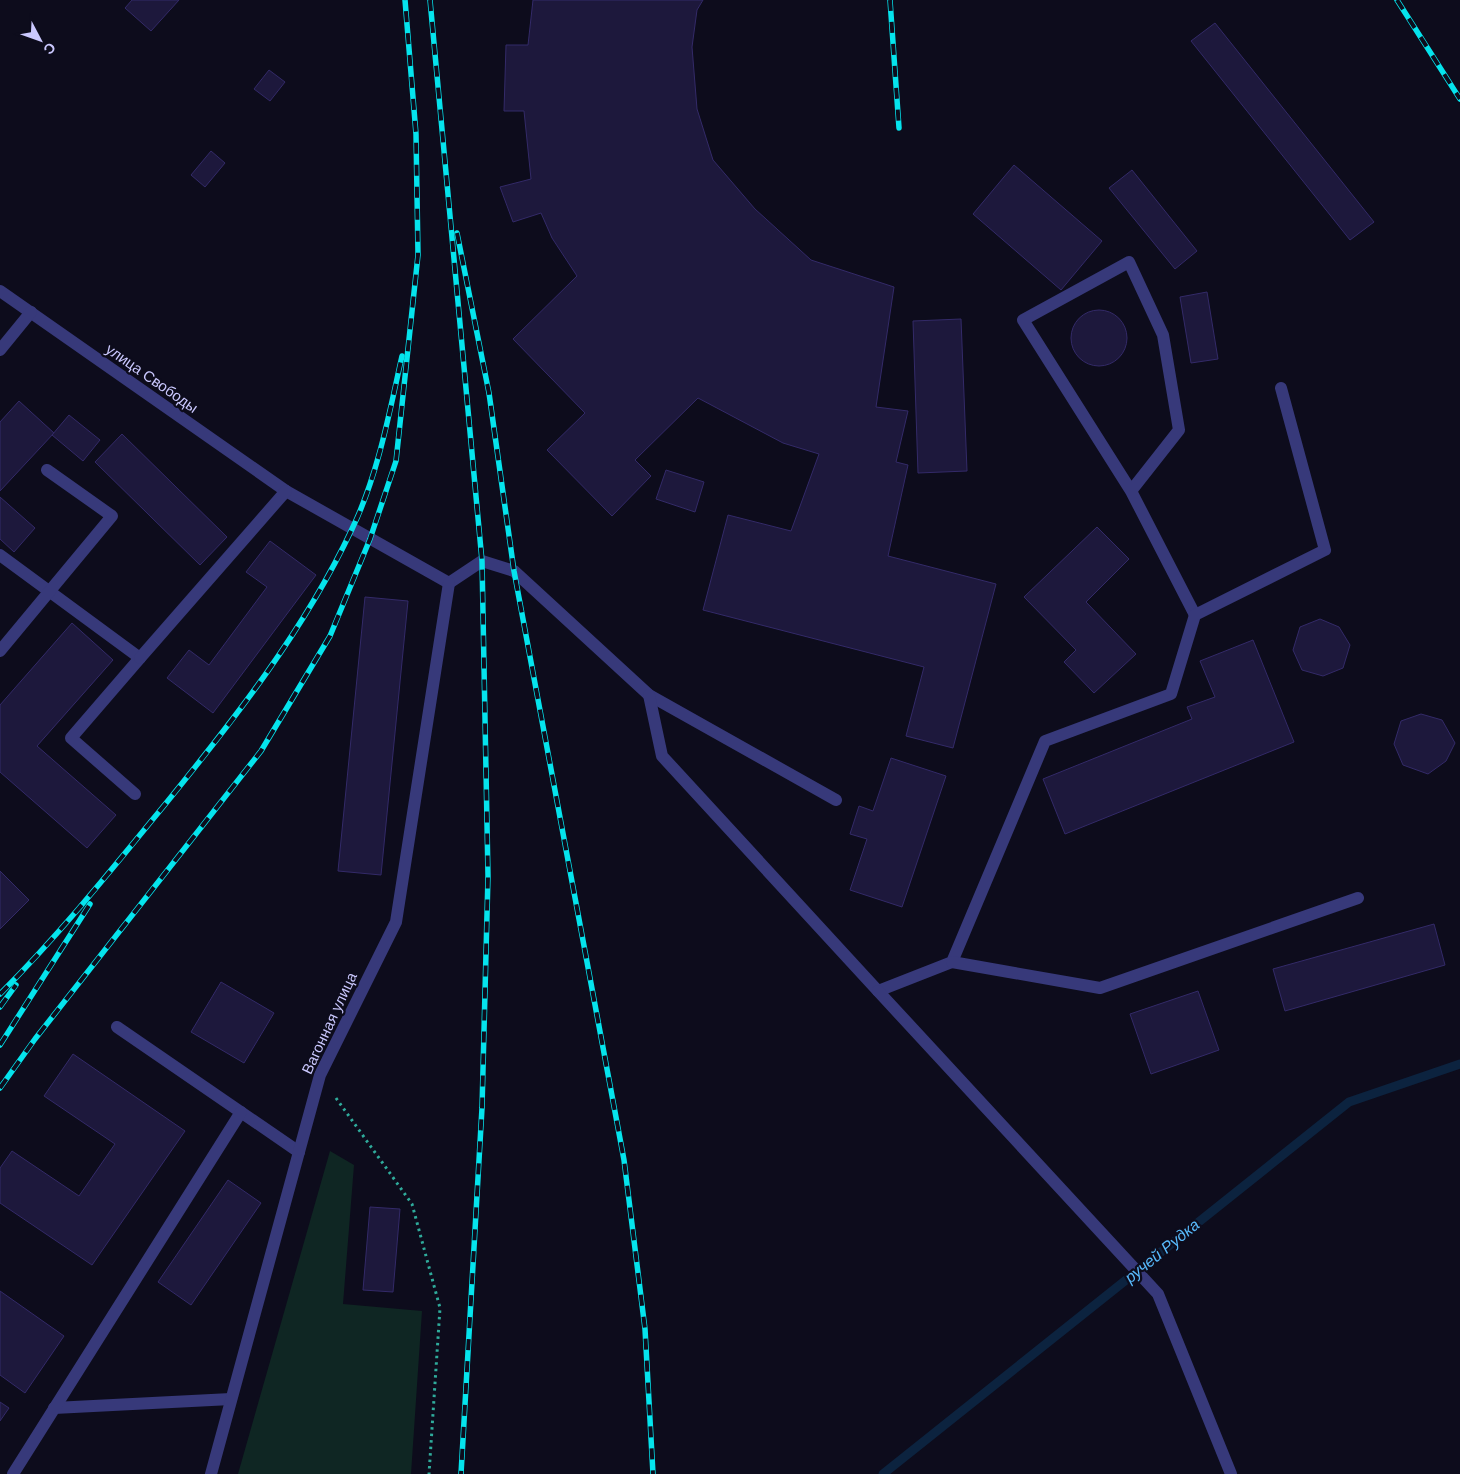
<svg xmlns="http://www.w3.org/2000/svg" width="1460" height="1474" viewBox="0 0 1460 1474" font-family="Arial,sans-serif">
<rect width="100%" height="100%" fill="#0d0c1c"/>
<!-- green -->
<path fill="#0f2623" d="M330,1151L354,1165L343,1304L422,1311L411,1474H238Z"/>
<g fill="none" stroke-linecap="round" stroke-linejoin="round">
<!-- stream -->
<path stroke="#0c233f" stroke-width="9" d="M883,1474L1349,1102L1460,1064"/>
</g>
<!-- building -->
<g fill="#1d183c" stroke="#332a68">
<path d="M132,0H179L151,31L125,8Z"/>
<path d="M533,0H703L697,10L692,47L697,109L713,160L755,209L811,260L894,287L876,407L908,411L896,462L908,465L888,556L996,584L953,748L906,736L924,667L703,610L728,515L791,531L819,454L783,443L698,398L635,460L651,476L612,516L547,450L585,413L513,339L577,276L552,238L541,213L513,222L500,187L531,179L524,111H504L506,45H528Z"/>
<path d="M1215,23L1374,222L1350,240L1191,41Z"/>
<path d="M269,70L285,82L270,101L254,89Z"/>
<path d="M211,151L225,163L205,187L191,175Z"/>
<path d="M1014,165L1102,241L1061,290L973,214Z"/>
<path d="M1132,170L1197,251L1175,269L1109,188Z"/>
<path d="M1207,292L1218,359L1191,363L1180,297Z"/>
<circle cx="1099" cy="338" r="28"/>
<path d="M961,319L967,471L918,473L913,321Z"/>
<path d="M19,401L54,433L0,491V422Z"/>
<path d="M69,415L100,440L83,461L52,435Z"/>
<path d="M122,434L227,537L200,565L95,462Z"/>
<path d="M666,470L704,482L695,512L656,499Z"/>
<path d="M0,497L35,528L14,552L0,539Z"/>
<path d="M1097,527L1129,559L1086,602L1136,654L1094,693L1064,662L1076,650L1024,597Z"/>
<path d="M270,541L316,575L213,713L167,678L189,650L209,665L267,587L246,572Z"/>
<path d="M365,597L408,601L381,875L338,871Z"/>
<path d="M1320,619L1339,627L1350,645L1343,668L1323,676L1302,670L1293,650L1300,627Z"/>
<path d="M72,623L113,660L37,746L116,815L87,848L0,772V705Z"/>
<path d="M1253,640L1294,742L1065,834L1043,779L1192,719L1187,707L1215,697L1200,661Z"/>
<path d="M1421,714L1442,720L1455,743L1446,761L1428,774L1403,765L1394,744L1401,721Z"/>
<path d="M891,758L946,776L902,907L850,890L867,839L850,834L859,806L873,811Z"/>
<path d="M0,871L29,900L0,929Z"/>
<path d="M1434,924L1445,965L1285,1011L1273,969Z"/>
<path d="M221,982L274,1013L244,1063L191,1032Z"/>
<path d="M1198,991L1219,1050L1151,1074L1130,1014Z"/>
<path d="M73,1054L185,1131L92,1265L0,1203V1168L12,1151L79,1196L115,1144L44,1096Z"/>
<path d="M228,1180L261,1203L191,1305L158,1282Z"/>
<path d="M370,1207L400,1209L393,1292L363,1290Z"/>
<path d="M0,1291L64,1336L25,1393L0,1375Z"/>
<path d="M0,1402L9,1408L0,1421Z"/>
</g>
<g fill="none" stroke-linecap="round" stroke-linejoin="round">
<!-- path -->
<path stroke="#2fab9b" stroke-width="3" stroke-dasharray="2.5 4" stroke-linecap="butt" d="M336,1098L412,1204L440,1308L429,1474"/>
<!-- lane -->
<g stroke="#37397a" stroke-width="12">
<path d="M0,291L286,491L449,583L482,561L514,571L649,695L836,800"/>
<path d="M0,350L31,312"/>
<path d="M1131,491L1179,430L1163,335L1129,262L1023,320L1131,491L1195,615"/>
<path d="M0,555L140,658L71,738L135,794"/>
<path d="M0,651L112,516L47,470"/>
<path d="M140,658L286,491"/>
<path d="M649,695L662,756L878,991L952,962L1045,741L1171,694L1195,615L1325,550L1281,388"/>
<path d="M952,962L1100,988L1358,898"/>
<path d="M878,991L1158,1294L1231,1474"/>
<path d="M117,1027L299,1152"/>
<path d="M54,1408L231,1399"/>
<path d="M13,1474L241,1112"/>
</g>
<!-- street -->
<path stroke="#37397a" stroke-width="12" d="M211,1474L320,1075L396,922L449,583"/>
<defs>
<g id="rail">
<path d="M430,0L482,561L488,876L482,1108L461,1474"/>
<path d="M890,0L899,128"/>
<path d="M1397,0L1460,99"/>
<path d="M457,233L489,393L514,571L624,1160L645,1329L653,1474"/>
<path d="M0,994C60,934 113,868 167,802C236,717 305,629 352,529C378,475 389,414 402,356"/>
<path d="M0,1007L16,985"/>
<path d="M0,1045L90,904"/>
<path d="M0,1088L35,1039L261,751L330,636L370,539L396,461L418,255L416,134L405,0"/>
</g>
</defs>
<!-- rail casing -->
<use href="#rail" stroke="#05e4ed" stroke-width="5.5"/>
<!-- rail -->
<use href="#rail" stroke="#0d0c1c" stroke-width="4" stroke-dasharray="11" stroke-linecap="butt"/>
</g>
<g text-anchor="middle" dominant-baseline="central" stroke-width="4.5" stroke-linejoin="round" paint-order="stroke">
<!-- street labels -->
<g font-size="15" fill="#cac8fe" stroke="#0d0c1c">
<text transform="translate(152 378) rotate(35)">улица Свободы</text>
<text transform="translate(329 1023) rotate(-65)">Вагонная улица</text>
</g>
<!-- water labels -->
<g font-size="16" font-style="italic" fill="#58bafc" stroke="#0d0c1c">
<text transform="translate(1162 1251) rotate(-39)">ручей Рудка</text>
</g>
</g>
<!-- north arrow -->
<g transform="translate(40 40) rotate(131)" stroke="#0d0c1c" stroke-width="4" paint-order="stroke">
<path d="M0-4L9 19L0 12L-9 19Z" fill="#cac8fe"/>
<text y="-8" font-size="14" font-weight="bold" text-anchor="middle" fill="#cac8fe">С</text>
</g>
</svg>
